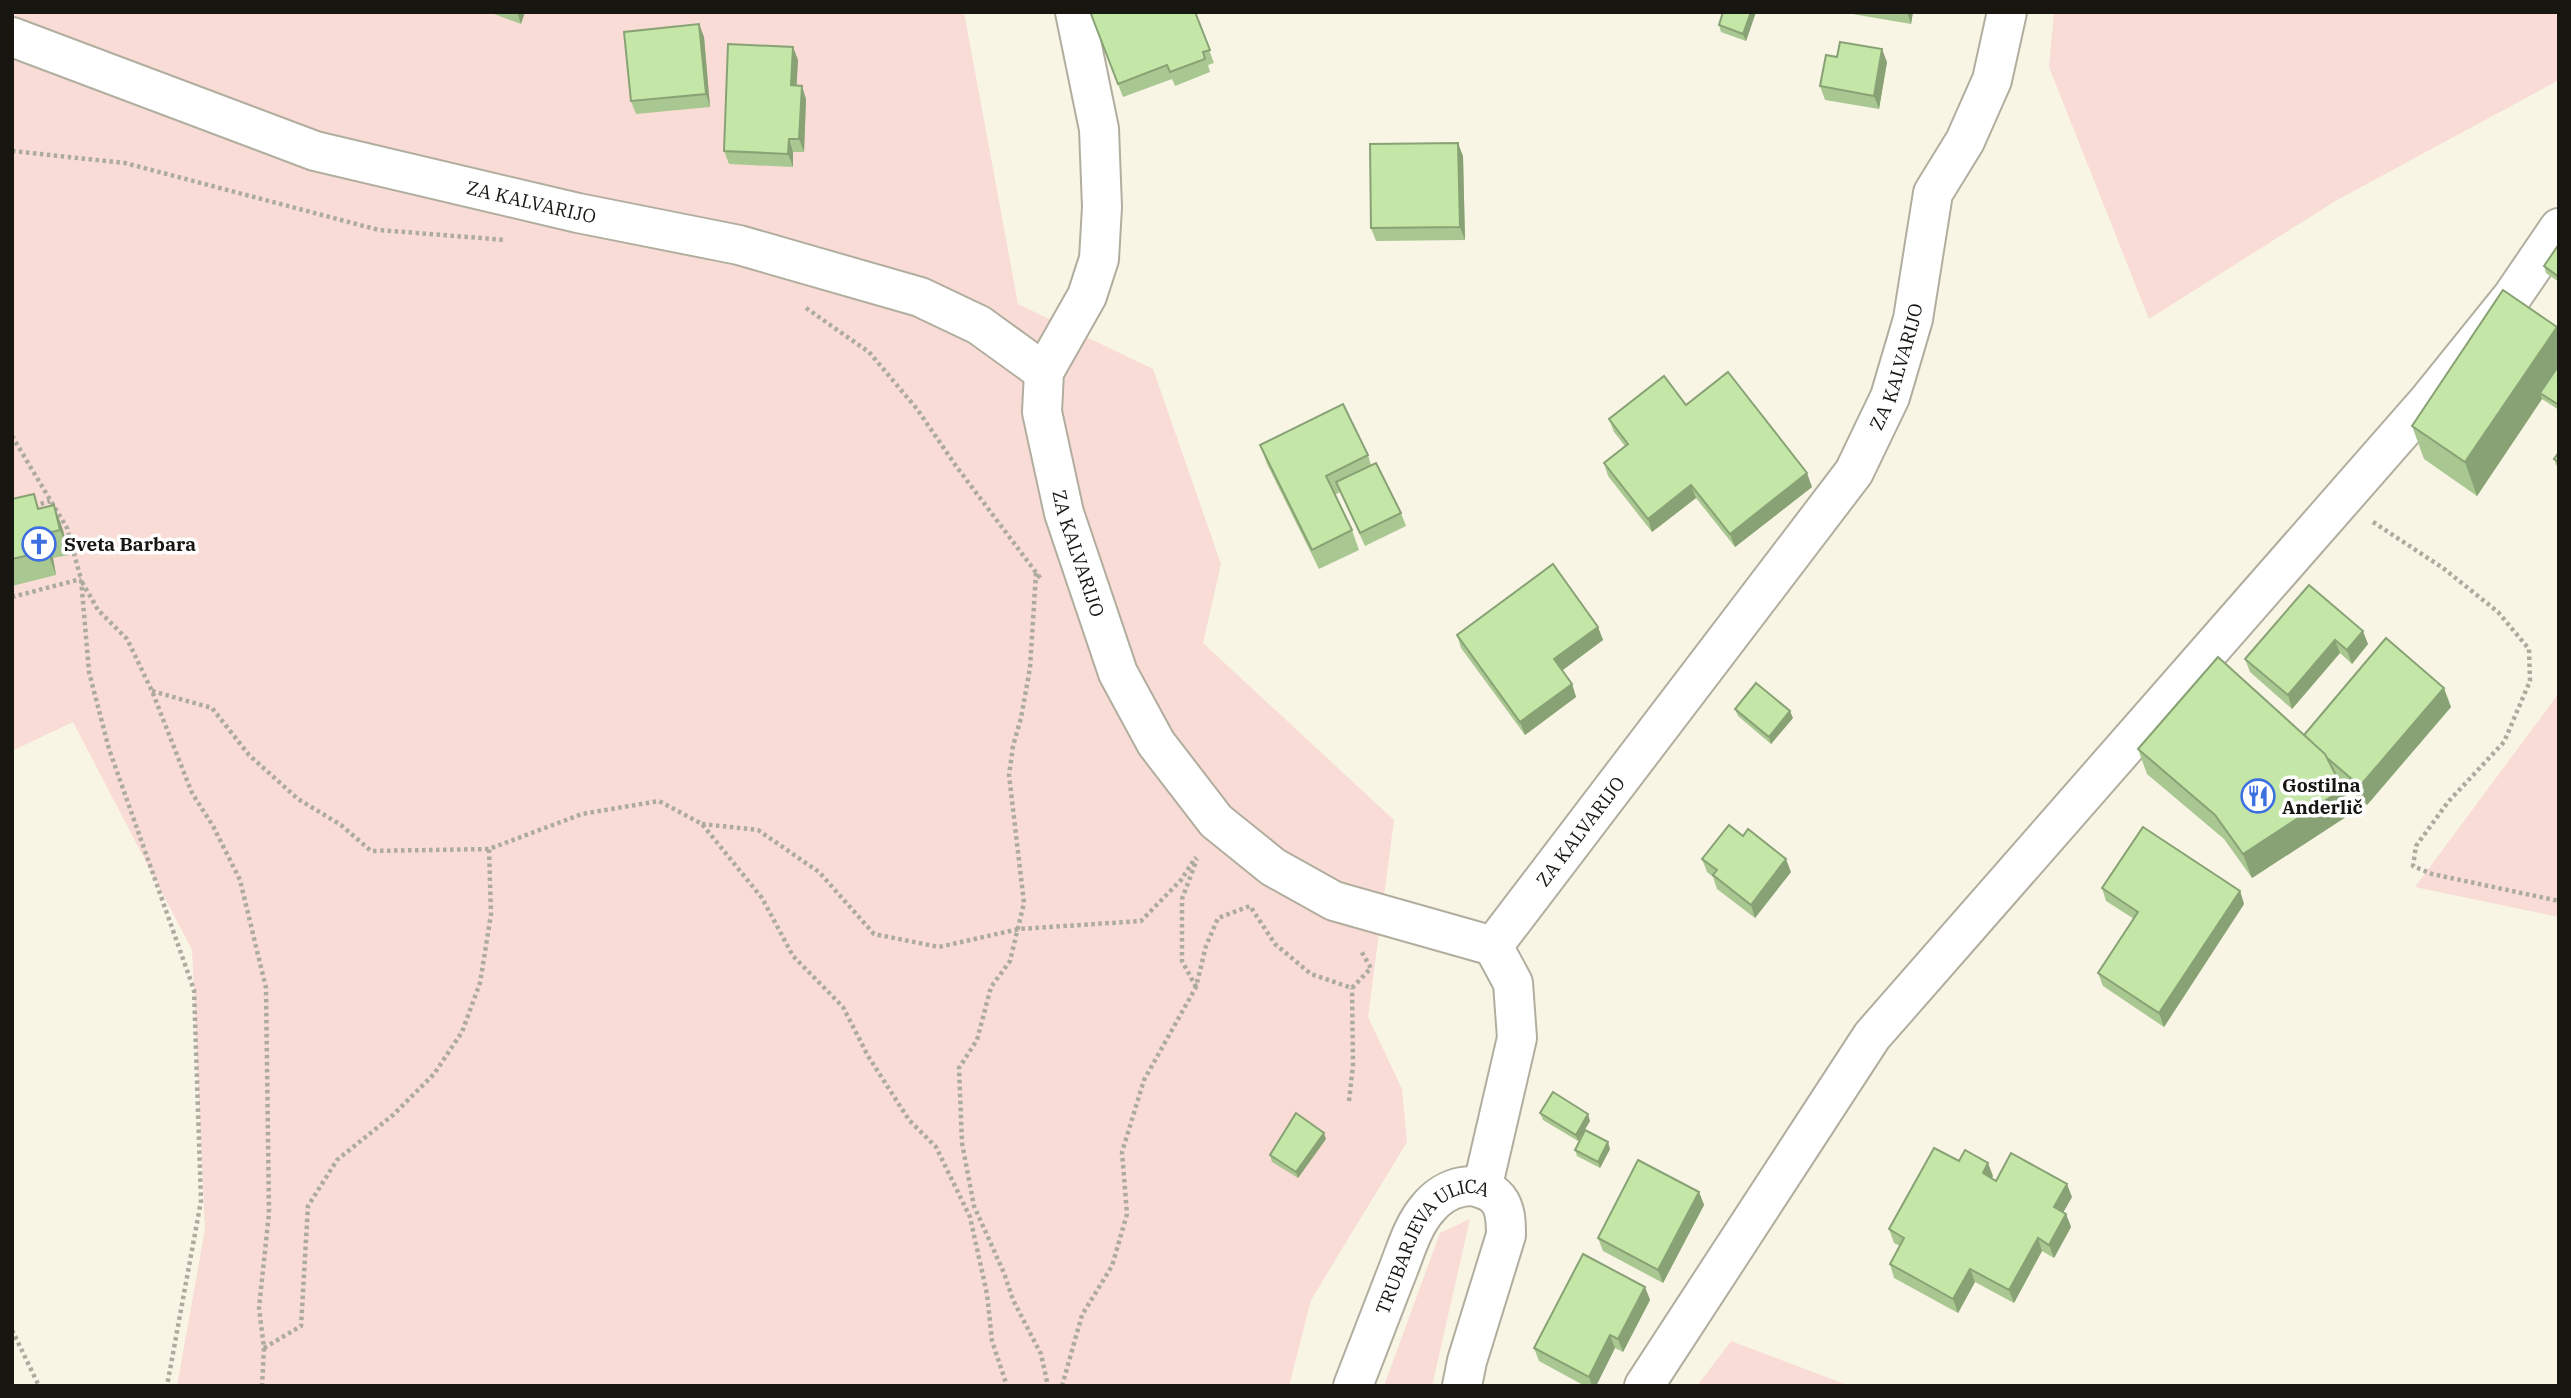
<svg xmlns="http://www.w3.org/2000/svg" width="2571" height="1398" viewBox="0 0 2571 1398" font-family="'IBM Plex Serif',serif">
<rect width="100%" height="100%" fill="#f8f5e5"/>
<!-- green -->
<g fill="#f9dcd6">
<path d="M12,12H964L1018,304L1153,369L1221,564L1203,643L1394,820L1368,1017L1402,1089L1407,1142L1311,1300L1289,1386H177L205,1229L192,950L73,722L12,751Z"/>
<path d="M2054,12H2559V80L2337,200L2149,319L2049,67Z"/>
<path d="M2559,693V917L2415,887Z"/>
<path d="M1470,1219L1432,1386H1384L1440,1233Z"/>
<path d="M1731,1341L1850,1386H1697Z"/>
</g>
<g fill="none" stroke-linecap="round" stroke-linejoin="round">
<defs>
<g id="minor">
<path id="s1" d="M1075,12L1099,129L1102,207L1099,259L1087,296L1044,372L1042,412L1064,513L1118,673L1156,743L1216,821L1273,867L1334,901L1493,946"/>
<path id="s2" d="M12,37L315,151L578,213L739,245L920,297L979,325L1044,372"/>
<path id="s3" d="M1493,946L1854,472L1890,397L1913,319L1933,193L1965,141L1992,80L2007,12"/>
<path d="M1482,1189L1517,1038L1513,983L1493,946"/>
<path id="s4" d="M1353,1386C1367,1349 1382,1312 1396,1275C1405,1253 1412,1226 1428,1208C1445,1187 1478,1176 1498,1199C1506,1209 1506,1223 1506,1235L1467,1361L1462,1386"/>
<path d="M1644,1386L1872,1036L2429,400L2512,297L2559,228"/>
</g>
</defs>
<!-- minor casing -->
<use href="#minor" stroke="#b1ae9f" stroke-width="42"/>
<!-- path -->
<g stroke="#adab9f" stroke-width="4.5" stroke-dasharray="3.5 3.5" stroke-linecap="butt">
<path d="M12,151L125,163L379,230L506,240"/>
<path d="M806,308L869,352L917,409L956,466L1041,579"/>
<path d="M12,436L67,528L81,579L89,672L109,749L194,990L201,1201L167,1386"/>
<path d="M34,506L50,501"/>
<path d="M2373,522L2443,568L2498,612L2529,649L2530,681L2504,742L2448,802L2416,846L2413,866L2432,874L2559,901"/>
<path d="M1036,573L1030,668L1021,718L1013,746L1009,775L1024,903L1010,961L991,987L977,1040L959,1068L962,1143L974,1206L1004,1273L1013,1300L1041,1354L1048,1386"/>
<path d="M82,582L98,610L127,639L152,691L192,793L213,826L240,880L266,988L269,1213L259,1308L264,1348L262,1386"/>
<path d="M12,597L81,579"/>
<path d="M152,691L212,708L249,755L298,799L341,825L371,851L489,849L582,814L659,801L702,824L762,898L793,956L843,1007L868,1056L909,1120L936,1147L970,1217L987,1294L992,1341L1007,1386"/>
<path d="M702,824L758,830L819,872L874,934L939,947L1019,929L1141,921L1181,880L1196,857"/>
<path d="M1196,987L1182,961V899L1197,859"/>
<path d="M1349,1101L1353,1065L1352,988"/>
<path d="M12,1330L39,1386"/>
<path d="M264,1348L301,1326L308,1206L337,1160L393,1115L434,1074L462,1032L480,983L491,914L489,849"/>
<path d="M1062,1386L1082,1315L1112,1266L1127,1214L1122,1152L1144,1080L1196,987L1206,946L1218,918L1250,906L1275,944L1311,974L1352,988L1371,968L1361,951"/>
</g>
<!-- minor -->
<use href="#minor" stroke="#fff" stroke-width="38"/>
</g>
<!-- wall -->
<g fill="#a9c790">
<path d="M489,12H525L521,24Z"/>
<path d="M1195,12L1214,63L1208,65L1210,72L1175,86L1172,79L1123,97L1091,14Z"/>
<path d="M1723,12H1756L1746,41L1721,32L1719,25Z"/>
<path d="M1841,12H1913L1911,24Z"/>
<path d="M699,24L704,37L710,107L636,114L631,101Z"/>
<path d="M793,47L798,60L796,86L806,99L804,152H793V167L729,164L724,151Z"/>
<path d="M1837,57L1887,62L1879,109L1825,100L1820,86Z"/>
<path d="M1463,156L1465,240L1376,241L1371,228Z"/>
<path d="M2559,244V282L2546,273L2544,266Z"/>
<path d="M2559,332V410L2542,399L2477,496L2424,459L2412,426Z"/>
<path d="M1686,405L1812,487L1735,547L1696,498L1652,532L1608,476L1604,463L1625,446L1614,432L1609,419Z"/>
<path d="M1260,445L1368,455L1371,465L1401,513L1406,526L1365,546L1340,492L1335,495L1352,530L1359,550L1319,569L1267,464Z"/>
<path d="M2559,452V467L2556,465L2554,459Z"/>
<path d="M34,494L39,508L54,505L63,530L69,555L53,558L56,575L12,586V499Z"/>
<path d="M2309,585L2368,644L2352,664L2340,653L2292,709L2250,672L2245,659Z"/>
<path d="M1598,627L1603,640L1562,670L1572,684L1576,697L1525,735L1461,648L1457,635Z"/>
<path d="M2451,707L2367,805L2339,781L2343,789L2352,813L2252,878L2224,839L2147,774L2138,749L2304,735Z"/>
<path d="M1735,709L1793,718L1771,744L1738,716Z"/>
<path d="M1702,859L1791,872L1755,918L1717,889L1713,877L1707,872Z"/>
<path d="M2102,888L2240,891L2244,904L2164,1027L2103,986L2098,973L2134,919L2106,901Z"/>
<path d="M1540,1113L1590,1121L1578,1141L1543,1120Z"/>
<path d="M1326,1139L1298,1178L1272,1162L1270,1155Z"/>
<path d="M1610,1149L1600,1168L1577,1156L1575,1150Z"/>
<path d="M1959,1161L1993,1176L1992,1178L1996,1181L2072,1197L2063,1212L2066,1214L2071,1227L2054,1258L2042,1251L2014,1303L1975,1282L1958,1313L1894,1278L1890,1264L1900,1246L1894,1243L1889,1229Z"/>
<path d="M1699,1192L1704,1205L1663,1283L1603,1251L1598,1238Z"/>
<path d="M1645,1287L1650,1300L1623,1352L1615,1348L1596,1386H1585L1539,1361L1534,1348Z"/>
</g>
<!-- shaded-wall -->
<g fill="#89a275">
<path d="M517,12H525L521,24Z"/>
<path d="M1751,12H1756L1746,41L1743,34Z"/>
<path d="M1907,12H1913L1911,24Z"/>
<path d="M699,24L704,37L710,107L706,94Z"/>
<path d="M793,47L798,60L796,98L791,85Z"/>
<path d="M1882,49L1887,62L1879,109L1874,96Z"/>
<path d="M802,86L806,99L804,152L799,139Z"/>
<path d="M789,139L793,152V167L788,154Z"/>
<path d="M1458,143L1463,156L1465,240L1460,227Z"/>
<path d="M2557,327L2559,332V375L2540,393L2542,399L2477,496L2465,462Z"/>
<path d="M1807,473L1812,487L1735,547L1730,534Z"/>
<path d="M1691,485L1696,498L1652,532L1648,519Z"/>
<path d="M54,505L63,530L69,555L60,530Z"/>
<path d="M44,534L53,558L56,575L47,551Z"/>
<path d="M1598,627L1603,640L1559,673L1554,659Z"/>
<path d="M2363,631L2368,644L2352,664L2347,650Z"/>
<path d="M2335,640L2340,653L2292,709L2288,695Z"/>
<path d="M1572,684L1576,697L1525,735L1520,722Z"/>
<path d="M2444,688L2451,707L2367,805L2360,786Z"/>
<path d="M1790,711L1793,718L1771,744L1769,737Z"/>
<path d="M2343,789L2352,813L2252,878L2243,854Z"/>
<path d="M1786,859L1791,872L1755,918L1751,905Z"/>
<path d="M2240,891L2244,904L2164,1027L2159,1013Z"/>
<path d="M1588,1114L1590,1121L1578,1141L1576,1135Z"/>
<path d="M1324,1133L1326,1139L1298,1178L1296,1172Z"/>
<path d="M1608,1142L1610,1149L1600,1168L1598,1162Z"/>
<path d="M1988,1163L1993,1176L1987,1187L1983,1173Z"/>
<path d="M2067,1184L2072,1197L2059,1220L2054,1207Z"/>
<path d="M1699,1192L1704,1205L1663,1283L1658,1270Z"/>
<path d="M2066,1214L2071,1227L2054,1258L2049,1245Z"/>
<path d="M2038,1238L2042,1251L2014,1303L2009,1290Z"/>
<path d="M1970,1269L1975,1282L1958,1313L1953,1299Z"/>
<path d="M1645,1287L1650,1300L1623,1352L1618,1339Z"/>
<path d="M1610,1335L1615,1348L1596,1386H1592L1589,1377Z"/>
</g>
<!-- building -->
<g fill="#c4e7a7" stroke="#89a275" stroke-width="2">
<path d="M1095,12H1195L1210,50L1203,52L1205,59L1170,72L1167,65L1118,84L1091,14Z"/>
<path d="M1723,12H1751L1743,34L1719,25Z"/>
<path d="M699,24L706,94L631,101L624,32Z"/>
<path d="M1840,42L1882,49L1874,96L1820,86L1826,55L1837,57Z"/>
<path d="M728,44L793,47L791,85L802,86L799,139H789L788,154L724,151Z"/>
<path d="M1458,143L1460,227L1371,228L1370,144Z"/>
<path d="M2559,244V277L2544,266Z"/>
<path d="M2503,290L2557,327L2465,462L2412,426Z"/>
<path d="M2559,365V405L2540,393Z"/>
<path d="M1728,372L1807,473L1730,534L1691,485L1648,519L1604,463L1628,444L1609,419L1664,376L1686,405Z"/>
<path d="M1343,404L1368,455L1326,476L1352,530L1312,550L1260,445Z"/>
<path d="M2559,452V462L2554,459Z"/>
<path d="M1376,463L1401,513L1360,533L1336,482Z"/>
<path d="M34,494L38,509L54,505L60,530L44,534L47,551L12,559V499Z"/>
<path d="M1553,564L1598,627L1554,659L1572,684L1520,722L1457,635Z"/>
<path d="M2309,585L2363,631L2347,650L2335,640L2288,695L2245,659Z"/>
<path d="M2386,638L2444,688L2360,786L2326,757L2304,735Z"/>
<path d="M2218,657L2325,754L2343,789L2243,854L2215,815L2138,749Z"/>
<path d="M1756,683L1790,711L1769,737L1735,709Z"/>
<path d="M1729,825L1743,836L1748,829L1786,859L1751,905L1713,875L1717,870L1702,859Z"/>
<path d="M2143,827L2240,891L2159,1013L2098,973L2138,912L2102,888Z"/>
<path d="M1553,1092L1588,1114L1576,1135L1540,1113Z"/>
<path d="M1296,1113L1324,1133L1296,1172L1270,1155Z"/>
<path d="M1585,1130L1608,1142L1598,1162L1575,1150Z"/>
<path d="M1934,1148L1959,1161L1965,1150L1988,1163L1983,1173L1996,1181L2011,1153L2067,1184L2054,1207L2066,1214L2049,1245L2038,1238L2009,1290L1970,1269L1953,1299L1890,1264L1904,1238L1889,1229Z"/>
<path d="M1638,1160L1699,1192L1658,1270L1598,1238Z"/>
<path d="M1583,1254L1645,1287L1618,1339L1610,1335L1589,1377L1534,1348Z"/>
</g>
<!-- icons -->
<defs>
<symbol id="church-ring" viewBox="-11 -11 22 22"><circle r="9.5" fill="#fff" stroke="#3c6fdf" stroke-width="1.5"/><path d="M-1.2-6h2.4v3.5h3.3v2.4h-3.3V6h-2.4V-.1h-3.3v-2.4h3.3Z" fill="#3c6fdf"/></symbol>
<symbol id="restaurant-ring" viewBox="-11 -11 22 22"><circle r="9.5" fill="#fff" stroke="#3c6fdf" stroke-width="1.5"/><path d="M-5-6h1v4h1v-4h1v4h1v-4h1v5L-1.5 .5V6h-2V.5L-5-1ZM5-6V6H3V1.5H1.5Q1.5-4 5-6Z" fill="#3c6fdf"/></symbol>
</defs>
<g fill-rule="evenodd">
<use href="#church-ring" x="20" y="525" width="38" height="38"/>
<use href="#restaurant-ring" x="2239" y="777" width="38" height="38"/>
</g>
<g text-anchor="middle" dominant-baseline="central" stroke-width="7" stroke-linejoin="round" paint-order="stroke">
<!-- street labels -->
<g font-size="19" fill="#171611" stroke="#fff">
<text stroke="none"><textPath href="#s2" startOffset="546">ZA KALVARIJO</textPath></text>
<text stroke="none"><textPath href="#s3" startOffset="710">ZA KALVARIJO</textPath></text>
<text stroke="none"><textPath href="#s1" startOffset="562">ZA KALVARIJO</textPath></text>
<text stroke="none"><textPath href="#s3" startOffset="144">ZA KALVARIJO</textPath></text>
<text stroke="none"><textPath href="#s4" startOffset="170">TRUBARJEVA ULICA</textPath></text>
</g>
<!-- poi labels -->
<g font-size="19" font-weight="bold" fill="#171611" stroke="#fff" text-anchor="start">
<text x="64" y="544">Sveta Barbara</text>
<text x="2282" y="785">Gostilna<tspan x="2282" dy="22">Anderlič</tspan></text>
</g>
</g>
<!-- border -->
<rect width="2571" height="1398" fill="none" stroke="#171611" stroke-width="28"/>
</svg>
